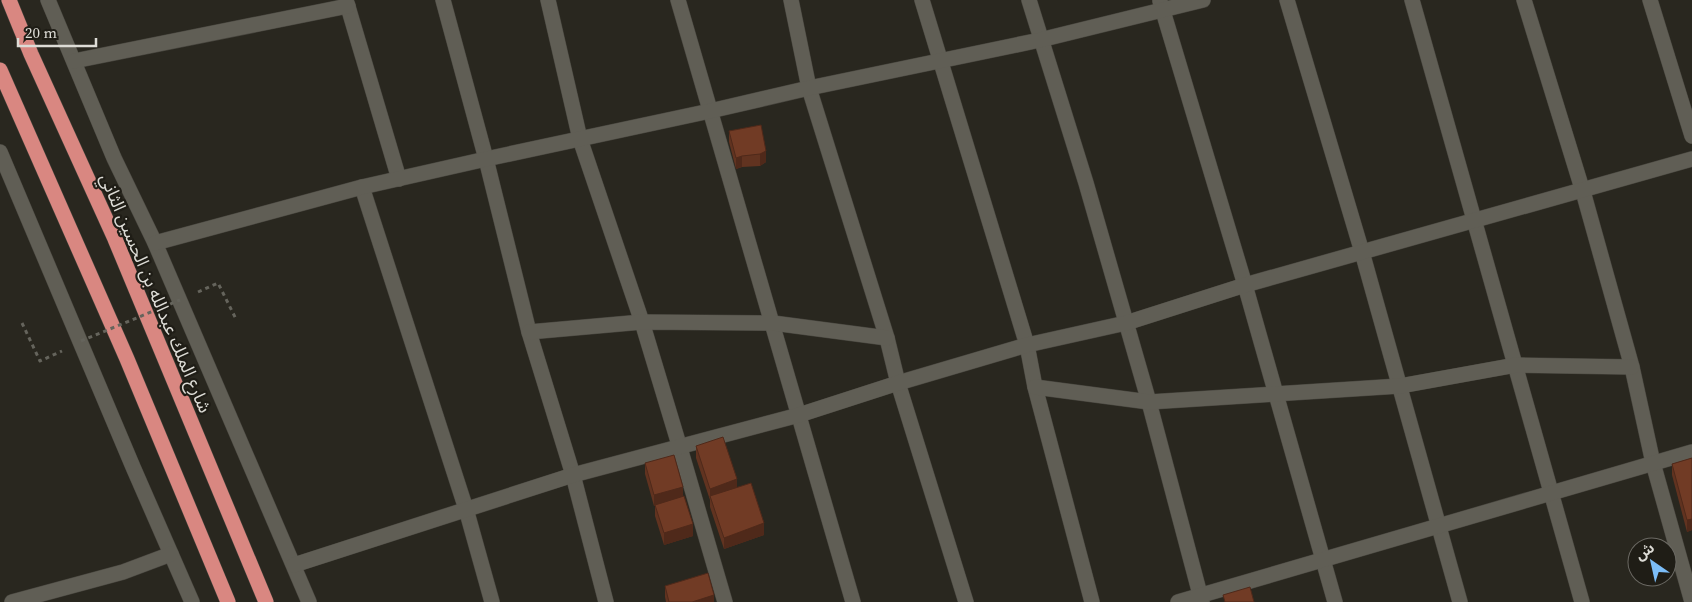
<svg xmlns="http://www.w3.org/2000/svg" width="1692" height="602" viewBox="0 0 1692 602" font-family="'Source Serif 4','Noto Sans Arabic',serif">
<rect width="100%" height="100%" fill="#29271f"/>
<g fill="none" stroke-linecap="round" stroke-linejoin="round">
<defs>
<g id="minor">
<path d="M48,0L114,158L155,243L309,602"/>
<path d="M346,0L399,179"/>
<path d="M443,0L486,159L529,332L573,475L606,602"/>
<path d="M548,0L580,139L642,322L680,448L725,602"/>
<path d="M678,0L853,602"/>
<path d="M791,0L809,88L887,338L898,383L966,602"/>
<path d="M922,0L1027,345L1035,387L1092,602"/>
<path d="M1029,0L1086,183L1149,402L1202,602"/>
<path d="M1287,0L1362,252L1460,602"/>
<path d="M1412,0L1582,602"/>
<path d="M1524,0L1584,195L1632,367L1653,463L1692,602"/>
<path d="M1650,0L1692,136"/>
<path d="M1160,1L1245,285L1335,602"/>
<path d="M74,61L348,6"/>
<path d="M0,152L133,467L192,602"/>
<path d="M362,187L466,509L492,602"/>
<path d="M155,243L362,187L486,159L710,111L809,88L1040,40L1203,0"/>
<path d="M529,332L642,322L773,323L887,338"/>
<path d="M1035,387L1149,402L1400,386L1516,365L1632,367"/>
<path d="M294,565L573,475L799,415L898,383L1027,345L1126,323L1245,285L1692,159"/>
<path d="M12,602L123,572L171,554"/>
<path d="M1178,602L1692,452"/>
</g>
<g id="highway">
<path d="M9,0L31,54L115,239L266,602"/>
<path d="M0,70L127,359L228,602"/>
</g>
</defs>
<!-- minor casing -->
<use href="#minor" stroke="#47453e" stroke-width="16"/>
<!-- highway casing -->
<use href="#highway" stroke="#47453e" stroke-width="16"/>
<!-- path -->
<g stroke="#65645c" stroke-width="3" stroke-dasharray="4 4" stroke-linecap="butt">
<path d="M198,292L218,283L236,319"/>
<path d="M22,323L40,361L62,351"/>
</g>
<!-- minor -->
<use href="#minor" stroke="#605e55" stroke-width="15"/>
<!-- highway -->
<use href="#highway" stroke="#d98781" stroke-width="15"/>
<!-- path-bridge -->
<path stroke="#65645c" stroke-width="3" stroke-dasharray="4 4" stroke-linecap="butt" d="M81,341L180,300"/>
</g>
<!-- wall -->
<g fill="#613320">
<path d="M761,125L766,162L760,166L742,167L736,169L729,142V131Z"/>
<path d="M696,446L737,487L764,535L724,549L710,507V500L696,458Z"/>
<path d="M1692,458V530L1687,532L1672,475V464Z"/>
<path d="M645,463L683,496L693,536L664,545L655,516V506H654L645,474Z"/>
<path d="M665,586L714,602H666L665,597Z"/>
</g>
<!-- shaded-wall -->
<g fill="#4f291a">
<path d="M766,151V162L760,166V154Z"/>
<path d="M742,156V167L736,169V158Z"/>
<path d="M737,479V491L710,496V500V489Z"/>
<path d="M683,487V498L654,506V495Z"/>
<path d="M1692,519V530L1687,532V520Z"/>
<path d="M764,523V535L724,549V538Z"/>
<path d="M693,524V536L664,545V533Z"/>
<path d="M714,595V602H692Z"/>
</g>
<!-- building -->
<g fill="#713b25" stroke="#4f291a">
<path d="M761,125L766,151L760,154L742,156L736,158L729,131Z"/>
<path d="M723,437L737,479L710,489L696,446Z"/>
<path d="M674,455L683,487L654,495L645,463Z"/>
<path d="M1692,458V519L1687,520L1672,464Z"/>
<path d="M751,483L764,523L724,538L710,496Z"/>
<path d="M684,496L693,524L664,533L655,505Z"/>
<path d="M708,573L714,595L692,602H669L665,586Z"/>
<path d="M1250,587L1254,602H1225L1223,595Z"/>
</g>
<g text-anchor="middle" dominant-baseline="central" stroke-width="4.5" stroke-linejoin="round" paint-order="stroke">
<!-- street labels -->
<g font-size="18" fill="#dddcd6" stroke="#1f1d16">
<text transform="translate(156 293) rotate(67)">شارع الملك عبدالله بن الحسين الثاني</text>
</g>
</g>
<!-- north arrow -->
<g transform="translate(1652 562) rotate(326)"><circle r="24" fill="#1f1d16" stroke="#6b6963"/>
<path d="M0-4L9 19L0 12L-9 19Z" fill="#7cbef9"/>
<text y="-8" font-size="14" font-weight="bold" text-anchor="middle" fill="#dddcd6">ش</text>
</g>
<!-- scale -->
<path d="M18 38v8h78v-8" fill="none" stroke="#dddcd6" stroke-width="2.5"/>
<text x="25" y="38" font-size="15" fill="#dddcd6" stroke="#1f1d16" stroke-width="4" paint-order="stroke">20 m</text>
</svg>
